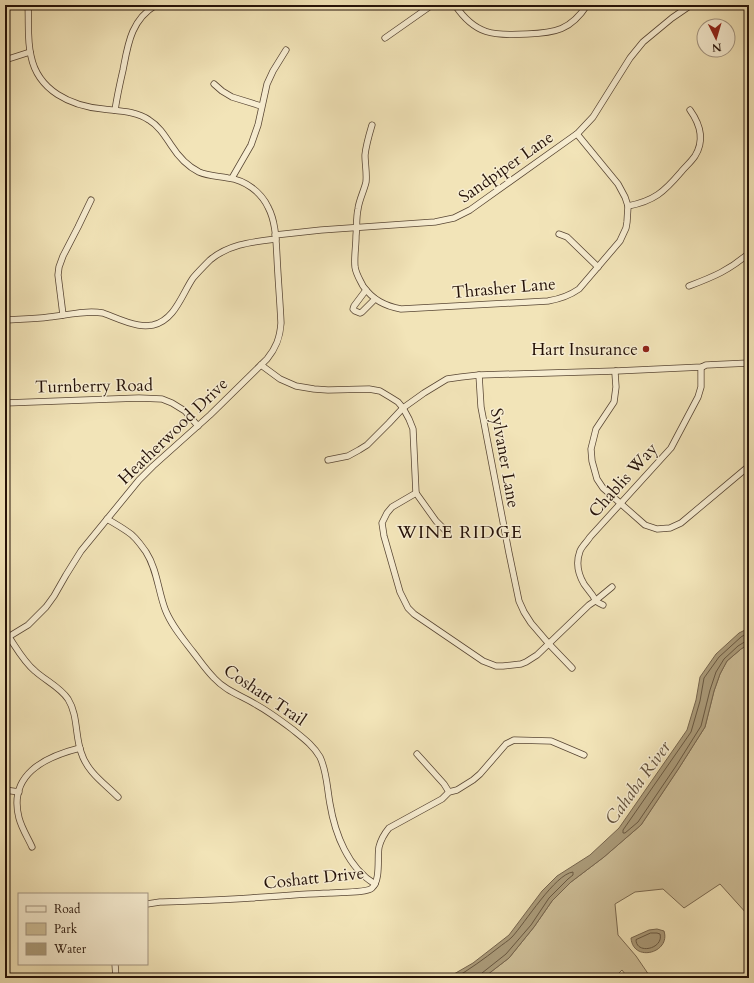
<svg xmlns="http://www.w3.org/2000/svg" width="754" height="983" viewBox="0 0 754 983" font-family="Cardo,serif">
<rect width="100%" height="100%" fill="#f2e4b8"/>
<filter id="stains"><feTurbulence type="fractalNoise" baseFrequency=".005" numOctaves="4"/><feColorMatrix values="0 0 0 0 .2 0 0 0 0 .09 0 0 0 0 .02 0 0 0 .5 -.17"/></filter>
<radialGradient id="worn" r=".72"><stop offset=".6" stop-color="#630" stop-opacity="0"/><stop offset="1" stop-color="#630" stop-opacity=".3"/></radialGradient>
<!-- green -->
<path fill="#cfc09a" stroke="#7a6951" d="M749,644V911L747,914L720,884L684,908L663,889L635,892L615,904L618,935L636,956L651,978H628L622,970L614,978H483L509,958L534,927L552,901L571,882L604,857L641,825L679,768L705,727L714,691L720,674L727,661L741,649Z"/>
<!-- water -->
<g fill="#ac9d7c" stroke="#76654e">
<path d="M749,628V644L741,649L727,661L720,674L714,691L705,727L679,768L641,825L604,857L571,882L552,901L534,927L509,958L483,978H447L473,963L509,935L542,891L557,876L590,855L619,828L687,730L696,700L700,677L716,654L739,633Z"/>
<path d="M657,929L664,931C671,953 633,963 631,938L649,930Z"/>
</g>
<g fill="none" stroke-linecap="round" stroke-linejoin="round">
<!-- shore -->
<g stroke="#685842" stroke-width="1">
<path d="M749,632L741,637L719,657L704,678L700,701L691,732L623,830V833H625L638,822L676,766L701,726L710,690L716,672L724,659L738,646L746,641H749"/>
<path d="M651,933H657L660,934C664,949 636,955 636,940Z"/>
<path d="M455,978C470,969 484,959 498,948C503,944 508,941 512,937C525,923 555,874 573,872V875L568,879L549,898L531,925L506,954L482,973L481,978"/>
</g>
<defs>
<g id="minor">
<path d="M455,5C475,35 494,36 527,34C555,33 571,30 587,5"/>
<path d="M385,38L432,5"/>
<path d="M5,60L30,52"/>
<path d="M214,84L222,91L232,97L261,106"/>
<path d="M115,110C117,97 120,83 123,70C128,44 131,20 156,5"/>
<path d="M372,125C369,135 366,145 365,155C365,164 367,173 366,182C364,191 359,200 358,209C356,218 357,227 356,236C356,247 354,256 355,267C356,274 360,280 363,286C373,300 385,306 401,309L548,301C560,299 569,296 579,289L620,241L626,228L627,222L628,206L625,197L618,184L577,134"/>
<path d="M232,178L251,145L258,125L267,84L273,71L286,50"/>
<path d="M628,206C654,201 664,192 681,172C685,167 691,162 695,156C705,140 700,124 690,110"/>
<path d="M559,234L567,237L598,267"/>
<path d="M275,235L321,230L435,222L454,218L470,210L578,133L593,117L630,58L643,42L672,18L691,5"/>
<path d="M689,286C713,277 730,270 749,253"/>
<path d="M366,290L354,306L353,309L355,311L360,313L362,312L375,299"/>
<path d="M63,315L58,275L59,267L63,256L78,227L91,200"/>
<path d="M5,320C20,319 35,319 49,317C67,315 86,310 103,313C114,317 126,323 138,325C143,326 148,326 153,325C175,320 182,294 193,278C198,272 204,266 210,260C229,244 252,242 276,239"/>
<path d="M261,365L280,379L296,386L314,389L328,390L369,389L380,391L390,397L398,402L403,408L409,419L413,429L416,493L436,521L445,530"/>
<path d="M616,371L615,373L616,387L614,402L596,429L591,449L592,461L597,479L603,488L645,525L657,529L670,528L681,523L749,466"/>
<path d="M479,375L481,407L509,553L519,601L524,612L531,623L549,644L572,668"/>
<path d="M5,403L139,398L162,399L172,403L185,411L198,426"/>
<path d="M328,460L348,456L359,450L367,445L389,423L403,408L424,393L447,379L461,377L479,375L616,371L702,367L706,365L749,363"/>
<path d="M416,493L392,507L387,513L382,523L384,536L400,592L408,608L414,614L483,661L496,666H503L521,664L526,662L537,655L589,605L595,601L612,587"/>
<path d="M107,519C114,523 121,527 128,532C135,536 141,545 146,552C157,569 158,590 165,609C171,625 183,639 193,652C200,661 206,670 214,678C226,691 240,695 255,704C268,711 280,720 292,729C303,738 313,745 320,757C327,772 327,788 330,804C335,834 348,868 375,884"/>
<path d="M603,605C592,600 597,600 590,592C588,589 586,587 584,584C578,574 576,562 580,551C582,546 587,542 590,537L671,448L698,397L701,387V368L702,367"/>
<path d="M9,637C17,649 24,662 35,671C46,681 60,687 68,699C78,715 75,735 81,752C87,772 104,783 118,797"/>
<path d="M5,639L28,625L46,607L54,596L66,575L81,551L139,480L153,466L210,415L267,359C276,348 280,338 281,323C280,301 278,279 277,257C276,241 276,222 268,207C261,192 245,180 228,178C218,176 208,176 199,172C187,166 178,156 171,145C165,136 159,126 149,120C136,111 119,111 103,109C71,106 38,91 31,56C27,40 29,22 28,5"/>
<path d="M417,754L444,784L449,792"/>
<path d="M5,790L19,792"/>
<path d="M32,847C28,838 22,829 19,818C8,775 44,757 80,748"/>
<path d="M147,904L160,902C190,901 221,900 251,898C278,896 304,894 330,893C339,892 367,893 372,888C381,880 377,857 379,847C381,839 384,834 389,828L442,799L449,792L457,790L473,780L480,774L506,744L514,740L551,741L584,755"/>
<path d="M115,964L116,978"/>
</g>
</defs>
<!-- minor casing -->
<use href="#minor" stroke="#584634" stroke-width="7"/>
<!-- minor -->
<use href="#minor" stroke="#f7edd1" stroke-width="5.5"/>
</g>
<!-- markers -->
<circle fill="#8f2418" stroke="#f7edd1" stroke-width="1.5" cx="646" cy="349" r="4"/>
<g text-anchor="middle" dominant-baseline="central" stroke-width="3" stroke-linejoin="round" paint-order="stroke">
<!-- street labels -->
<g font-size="17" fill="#251208" stroke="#f7edd1">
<text transform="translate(506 167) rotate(-35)">Sandpiper Lane</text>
<text transform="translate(504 288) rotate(-5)">Thrasher Lane</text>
<text transform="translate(94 386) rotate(-1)">Turnberry Road</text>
<text transform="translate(173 431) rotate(-44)">Heatherwood Drive</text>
<text transform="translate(505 458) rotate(80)">Sylvaner Lane</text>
<text transform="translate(623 480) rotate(-48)">Chablis Way</text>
<text transform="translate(265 695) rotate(34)">Coshatt Trail</text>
<text transform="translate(314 878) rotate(-6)">Coshatt Drive</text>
</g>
<!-- poi labels -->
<g font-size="17" fill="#251208" stroke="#f7edd1" text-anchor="end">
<text x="638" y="349">Hart Insurance</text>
</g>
<!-- neighbourhood labels -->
<g font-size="18" letter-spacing="1" fill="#251208" stroke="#f7edd1">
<text x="460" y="532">WINE RIDGE</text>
</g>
<!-- water labels -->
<g font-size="18" font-style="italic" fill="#62513c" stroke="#f7edd1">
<text transform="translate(638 783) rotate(-54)">Cahaba River</text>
</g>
</g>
<!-- margin -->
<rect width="754" height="983" fill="none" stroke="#f2e4b8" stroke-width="20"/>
<rect x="6" y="6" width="742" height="971" fill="none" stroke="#251208" stroke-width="2"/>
<rect x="10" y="10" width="734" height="963" fill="none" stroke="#251208"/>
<!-- legend -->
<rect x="18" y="893" width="130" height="72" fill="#f7edd1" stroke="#a39581"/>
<rect x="26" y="906" width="20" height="6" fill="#f7edd1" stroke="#a39581"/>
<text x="54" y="913" font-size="12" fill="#251208">Road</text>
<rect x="26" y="923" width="20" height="12" fill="#cfc09a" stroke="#a39581"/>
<text x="54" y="933" font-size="12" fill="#251208">Park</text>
<rect x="26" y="943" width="20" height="12" fill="#ac9d7c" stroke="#a39581"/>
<text x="54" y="953" font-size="12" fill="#251208">Water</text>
<!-- north arrow -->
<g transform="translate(716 38) rotate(175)"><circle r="19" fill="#f7edd1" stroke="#a39581"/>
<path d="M0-3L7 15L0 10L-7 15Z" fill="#8f2418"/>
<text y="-6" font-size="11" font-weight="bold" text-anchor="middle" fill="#251208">N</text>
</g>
<rect width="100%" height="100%" filter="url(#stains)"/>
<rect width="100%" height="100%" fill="url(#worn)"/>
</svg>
